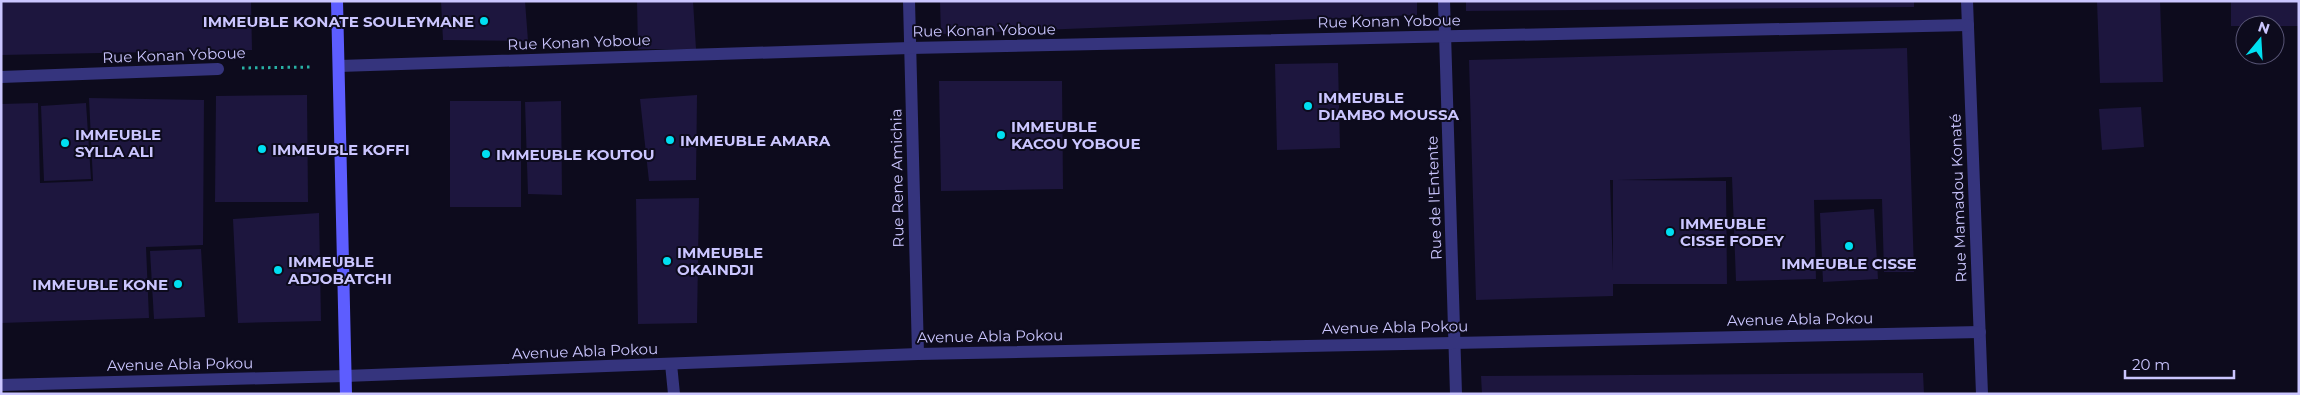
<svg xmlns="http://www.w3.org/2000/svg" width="2300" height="395" viewBox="0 0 2300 395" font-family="Montserrat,sans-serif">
<rect width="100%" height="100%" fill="#0d0b1d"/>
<!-- building -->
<g fill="#1d163e" fill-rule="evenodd">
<path d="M1,1H251L252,50L1,55Z"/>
<path d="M441,1H525L528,41L443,40Z"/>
<path d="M637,1H693L696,49H638Z"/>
<path d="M940,1H1417V15L941,34Z"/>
<path d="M1466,1H1914V7L1466,11Z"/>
<path d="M2097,1H2160L2163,82L2100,83Z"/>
<rect x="2231" y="1" width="68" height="25"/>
<path d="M1907,48L1914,272H1884L1882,199L1814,200L1816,279L1736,281L1732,177L1618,180L1726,181L1727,284H1613V296L1476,300L1469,60ZM1610,180H1613V271Z"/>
<path d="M1338,63L1340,148L1277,150L1275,64Z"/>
<path d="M939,81H1062L1063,189L941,191Z"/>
<path d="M307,95L308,202H215L216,96Z"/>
<path d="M697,95L696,180L649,181L640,99Z"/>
<path d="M89,98L204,100L203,245L146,247L149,318L1,323V104L38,103L40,183L93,181Z"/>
<rect x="450" y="101" width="71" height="106"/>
<path d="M561,101L562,195L528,194L525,102Z"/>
<path d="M86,103L91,179L44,181L41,106Z"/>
<path d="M2141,107L2144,147L2102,150L2099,109Z"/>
<path d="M699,198L697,323L638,324L636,199Z"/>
<path d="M1874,209L1878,279L1823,282L1820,213Z"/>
<path d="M319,213L321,321L238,323L233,219Z"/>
<path d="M201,249L205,317L154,319L150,251Z"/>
<path d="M1923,373L1924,394H1482L1481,376Z"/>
</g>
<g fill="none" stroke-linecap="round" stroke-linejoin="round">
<!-- path -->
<path stroke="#29b1a5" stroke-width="3" stroke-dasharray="2.5 4" stroke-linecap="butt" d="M242,68L313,67"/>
<!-- lane -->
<path stroke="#35347d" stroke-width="12" d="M671,364L674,394"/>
<!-- street -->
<g stroke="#35347d" stroke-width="12">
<path d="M909,1L918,354"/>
<path d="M1444,1L1456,394"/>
<path d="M1967,1L1982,394"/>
<path d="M339,66L910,48L1968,25"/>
<path d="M1,77L218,69"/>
<path d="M1,385L345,376L918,354L1980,332"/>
</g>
<!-- secondary -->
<path stroke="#5d5dff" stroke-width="12" d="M337,1L346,394"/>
</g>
<!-- markers -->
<g fill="#00dff1" stroke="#0d0b1d" stroke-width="2">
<circle cx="484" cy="21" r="5"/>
<circle cx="1308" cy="106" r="5"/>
<circle cx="1001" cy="135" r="5"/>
<circle cx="670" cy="140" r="5"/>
<circle cx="65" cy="143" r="5"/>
<circle cx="262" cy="149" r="5"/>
<circle cx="486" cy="154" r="5"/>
<circle cx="1670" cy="232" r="5"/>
<circle cx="1849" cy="246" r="5"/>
<circle cx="667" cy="261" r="5"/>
<circle cx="278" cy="270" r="5"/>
<circle cx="178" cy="284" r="5"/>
</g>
<g text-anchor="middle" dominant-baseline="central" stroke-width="4" stroke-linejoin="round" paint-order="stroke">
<!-- poi labels -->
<g font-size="15" font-weight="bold" fill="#cbc6ff" stroke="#0d0b1d" text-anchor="start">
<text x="474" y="21" text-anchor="end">IMMEUBLE KONATE SOULEYMANE</text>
<text x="1318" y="97">IMMEUBLE<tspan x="1318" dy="17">DIAMBO MOUSSA</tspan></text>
<text x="1011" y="126">IMMEUBLE<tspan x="1011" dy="17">KACOU YOBOUE</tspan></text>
<text x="75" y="134">IMMEUBLE<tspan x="75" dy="17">SYLLA ALI</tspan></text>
<text x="680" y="140">IMMEUBLE AMARA</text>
<text x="272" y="149">IMMEUBLE KOFFI</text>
<text x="496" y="154">IMMEUBLE KOUTOU</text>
<text x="1680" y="223">IMMEUBLE<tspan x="1680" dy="17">CISSE FODEY</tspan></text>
<text x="677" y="252">IMMEUBLE<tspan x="677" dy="17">OKAINDJI</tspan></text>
<text x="288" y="261">IMMEUBLE<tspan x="288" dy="17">ADJOBATCHI</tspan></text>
<text x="1849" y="263" text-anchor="middle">IMMEUBLE CISSE</text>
<text x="168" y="284" text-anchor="end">IMMEUBLE KONE</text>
</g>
<!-- street labels -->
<g font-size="15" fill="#cbc6ff" stroke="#0d0b1d">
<text transform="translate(1389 21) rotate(-1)">Rue Konan Yoboue</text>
<text transform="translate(984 30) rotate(-1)">Rue Konan Yoboue</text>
<text transform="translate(579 42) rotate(-2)">Rue Konan Yoboue</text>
<text transform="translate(174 55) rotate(-2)">Rue Konan Yoboue</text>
<text transform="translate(897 178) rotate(-91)">Rue Rene Amichia</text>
<text transform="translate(1434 198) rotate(-92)">Rue de l'Entente</text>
<text transform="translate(1958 198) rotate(-92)">Rue Mamadou Konaté</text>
<text transform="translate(1800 319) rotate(-1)">Avenue Abla Pokou</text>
<text transform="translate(1395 327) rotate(-1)">Avenue Abla Pokou</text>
<text transform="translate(990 336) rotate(-1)">Avenue Abla Pokou</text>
<text transform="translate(585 351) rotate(-2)">Avenue Abla Pokou</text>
<text transform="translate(180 364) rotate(-1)">Avenue Abla Pokou</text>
</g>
</g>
<!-- border -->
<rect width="2300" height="395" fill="none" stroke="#cbc6ff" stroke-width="5"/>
<!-- north arrow -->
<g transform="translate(2260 40) rotate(18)"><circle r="24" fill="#0d0b1d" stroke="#595677"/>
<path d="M0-4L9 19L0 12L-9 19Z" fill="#00dff1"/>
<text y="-8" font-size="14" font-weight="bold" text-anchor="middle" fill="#cbc6ff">N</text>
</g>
<!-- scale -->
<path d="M2125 370v8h109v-8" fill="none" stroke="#cbc6ff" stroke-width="2.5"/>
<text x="2132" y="370" font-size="15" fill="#cbc6ff" stroke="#0d0b1d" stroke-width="4" paint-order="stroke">20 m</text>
</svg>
